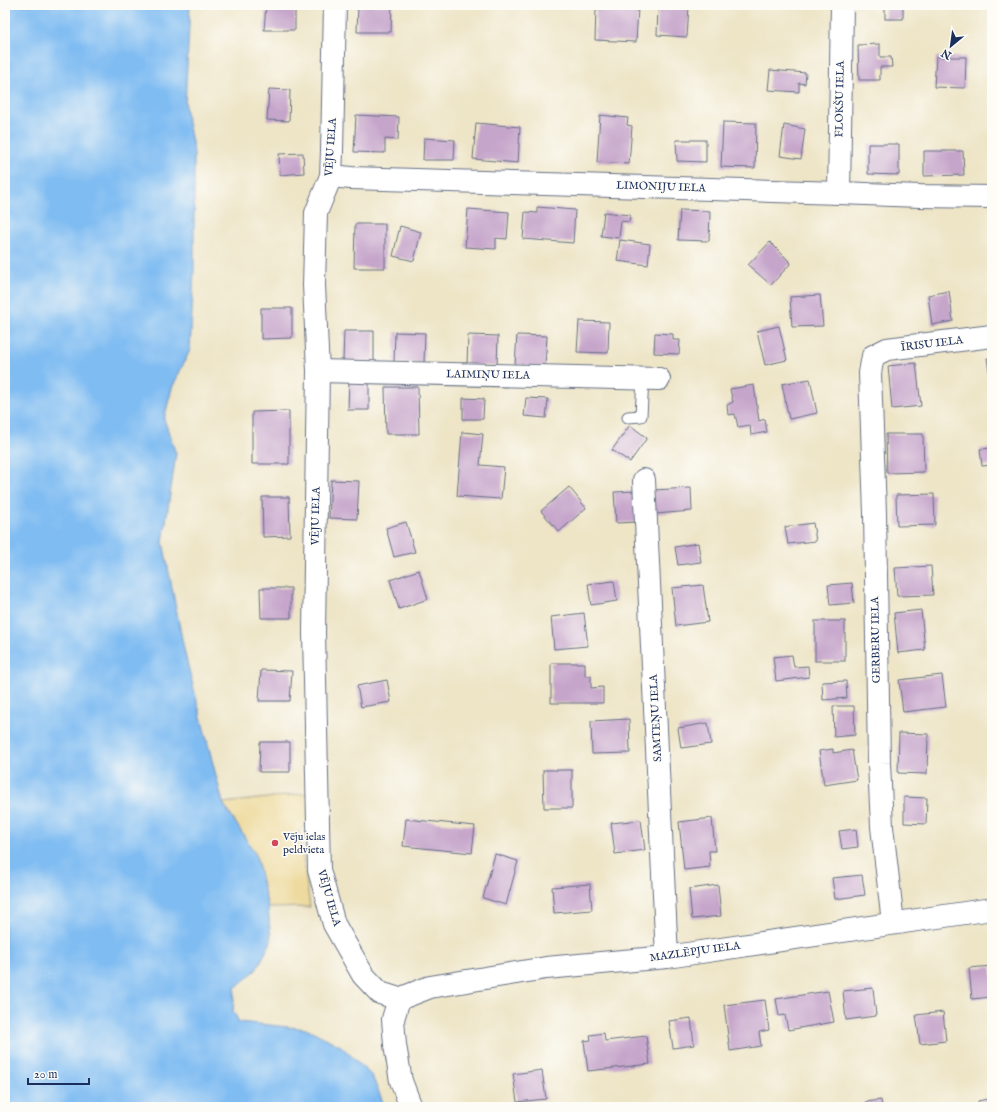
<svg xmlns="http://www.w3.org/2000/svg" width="997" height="1112" viewBox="0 0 997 1112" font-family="'IM FELL English',serif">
<rect width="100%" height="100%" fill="#fdfcf7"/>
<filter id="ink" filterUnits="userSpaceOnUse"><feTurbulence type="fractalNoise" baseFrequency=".025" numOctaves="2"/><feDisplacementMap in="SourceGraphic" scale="8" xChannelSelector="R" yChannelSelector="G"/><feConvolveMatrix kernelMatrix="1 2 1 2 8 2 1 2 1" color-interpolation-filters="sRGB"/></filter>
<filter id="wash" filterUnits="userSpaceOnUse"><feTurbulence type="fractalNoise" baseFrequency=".012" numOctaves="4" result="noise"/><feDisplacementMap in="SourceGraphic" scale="16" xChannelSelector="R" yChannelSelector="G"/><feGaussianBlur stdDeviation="0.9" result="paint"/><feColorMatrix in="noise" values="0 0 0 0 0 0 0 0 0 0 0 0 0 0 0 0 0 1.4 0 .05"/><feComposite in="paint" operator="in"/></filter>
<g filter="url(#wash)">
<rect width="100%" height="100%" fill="#eee5c7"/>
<!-- sand -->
<path fill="#eeda9e" stroke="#84847e" d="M310,793L309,820L299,831L310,907L268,908L256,855L223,803Z"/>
<!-- water -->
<path fill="#7fbcf2" stroke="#4d76a8" d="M5,5H190L185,107L194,153V271L190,350L172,388L164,419L176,454L163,542L185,654L223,803L256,855L268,908L271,942L256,970L235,988L233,1011L239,1022L308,1029L341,1046L372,1076L385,1107H5Z"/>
<g id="blocks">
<!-- building -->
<g fill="#c6a5cb">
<path d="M266,5H295V30H264Z"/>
<path d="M358,5H392L391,32H357Z"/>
<path d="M658,5L689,6L687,37L657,35Z"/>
<rect x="885" y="5" width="18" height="14"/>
<path d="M603,6L638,8L636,42L595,40L596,9H603Z"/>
<path d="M880,44V57H891L892,67H880V80H859L858,45Z"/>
<path d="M936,57H966L965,88L934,87Z"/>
<path d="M770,70L806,73L805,84L799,83V92L768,90Z"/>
<path d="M269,89L290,90L289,121L267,120Z"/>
<path d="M356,115L399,117L398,140L385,139V153L354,152Z"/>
<path d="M600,115L628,118L627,125L632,126L629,164L597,162Z"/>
<path d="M723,122L756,123L755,168L721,167Z"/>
<path d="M476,123L520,127L518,163L473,159Z"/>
<path d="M784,125L805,129L801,159L780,156Z"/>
<path d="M424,138L455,140L454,160H423Z"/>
<path d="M676,140H706V162L677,161Z"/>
<path d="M868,144H899V175L868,174Z"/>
<path d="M924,151H963L964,175L924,176Z"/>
<path d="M303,153L304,173L280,175L279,154Z"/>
<path d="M537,207L575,210L573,243L523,239L525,212L537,213Z"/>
<path d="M468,209L509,212L507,239L496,238V249L465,247Z"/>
<path d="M680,210L710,211L709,241L678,240Z"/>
<path d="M604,212L630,215L629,222L621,221L619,238L601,236Z"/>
<path d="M355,224H385V268H354Z"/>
<path d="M400,226L421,232L414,261L393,256Z"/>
<path d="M620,240L650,244L648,265L617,261Z"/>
<path d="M770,242L791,263L771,285L748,265Z"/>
<path d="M949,291L953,321L932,325L928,295Z"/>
<path d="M820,295L823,326L792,327L790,297Z"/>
<path d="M261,308H292V338L261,339Z"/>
<path d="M579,321L609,322L608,353L577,352Z"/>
<path d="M779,326L787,360L765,365L757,331Z"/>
<path d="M344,331H374V362L343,361Z"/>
<path d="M395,332L425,333L424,363H394Z"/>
<path d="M655,333L673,334V340H680L679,354L654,353Z"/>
<path d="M468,335L498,336L497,366L467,365Z"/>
<path d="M517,335L547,336L545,367L515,365Z"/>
<path d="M987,358H992V386H991Z"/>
<path d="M916,363L921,406L892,409L888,366Z"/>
<path d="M810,379L817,413L789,419L782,384Z"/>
<path d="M349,380H369V410H348Z"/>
<path d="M754,385L759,421L765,419L767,432L751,435L750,425L738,427L735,414L728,415L727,405L733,402L730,389Z"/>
<path d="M385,387H418L419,434H386Z"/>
<path d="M463,398L484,399L483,419H463Z"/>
<path d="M526,398L548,399L546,418L524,416Z"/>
<path d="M289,411V464H252V412Z"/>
<path d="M630,425L647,438L630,462L612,450Z"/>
<path d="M462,432L483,434L480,465L504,467L501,499L457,496Z"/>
<path d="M886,434H923L924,472L887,473Z"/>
<path d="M992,448V465L982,466L980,449Z"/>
<path d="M331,480L359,481L357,519L329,518Z"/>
<path d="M569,487L586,508L559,532L541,511Z"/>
<path d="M691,488L692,511L655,514L653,490Z"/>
<path d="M636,491L637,522L616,523L614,492Z"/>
<path d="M934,494L935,525L897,526L896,495Z"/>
<path d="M262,497H289L290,536L263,537Z"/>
<path d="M406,522L415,552L394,557L386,528Z"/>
<path d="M813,523L816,541L788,544L785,527Z"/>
<path d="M698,543L701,562L678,565L675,547Z"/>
<path d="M931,566L933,595L897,596L895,568Z"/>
<path d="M419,570L428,599L399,609L390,580Z"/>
<path d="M614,581L617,601L591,605L588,584Z"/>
<path d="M852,583L854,603L830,605L828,585Z"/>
<path d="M703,585L708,622L676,626L672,588Z"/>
<path d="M260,588H291V618H261Z"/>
<path d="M921,610L925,650L898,653L894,613Z"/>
<path d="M584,613L588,646L554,649L551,617Z"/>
<rect x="815" y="621" width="30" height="40"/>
<path d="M792,655L794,667L808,666L809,677L776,681L773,657Z"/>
<path d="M551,663H585V676H591V688L603,687V703H551Z"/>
<path d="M261,670L292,671L290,701H259Z"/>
<path d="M942,675L946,707L903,712L899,680Z"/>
<path d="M387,680L391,702L361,707L357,686Z"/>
<path d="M846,681L847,698L823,700L822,682Z"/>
<path d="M833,706H854L855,735L834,737Z"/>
<path d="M629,719L630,753L592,754L591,721Z"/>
<path d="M708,723L711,744L681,748L678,728Z"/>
<path d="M899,733L928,734L927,774L898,773Z"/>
<path d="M260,742H290V772H259Z"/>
<path d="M833,749V753L852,750L857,780L824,785L819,751Z"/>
<path d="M543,770H572V808H544Z"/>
<path d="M904,797L927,798L926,824L904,823Z"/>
<path d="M712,818L715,851H709L710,867L684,870L679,822Z"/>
<path d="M406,819L475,826L472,853L403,846Z"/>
<path d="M641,820L645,850L615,854L611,823Z"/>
<path d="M856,829L858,847L842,849L839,831Z"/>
<path d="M495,854L518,861L506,905L483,898Z"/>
<path d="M862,875L865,895L835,899L832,878Z"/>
<path d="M590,884L592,910L554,913L552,887Z"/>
<path d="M718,885L721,916L692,919L689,889Z"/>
<path d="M992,966V997L972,999L969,968Z"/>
<path d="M873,988L876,1016L846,1020L843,991Z"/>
<path d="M828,991L834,1022L788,1030L785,1015L779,1016L776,999Z"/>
<path d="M765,1000L769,1030L759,1032L761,1046L730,1051L724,1005Z"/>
<path d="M943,1012L946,1041L920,1044L916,1015Z"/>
<path d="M691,1018L694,1045L673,1048L669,1021Z"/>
<path d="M604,1033L605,1041L646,1036L650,1064L588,1071L584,1041L591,1040L590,1035Z"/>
<path d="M542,1070L546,1099L517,1102L513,1074Z"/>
<path d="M992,1098V1107H979L978,1101Z"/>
<path d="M881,1100L882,1107H866L865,1102Z"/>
</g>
</g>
</g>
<g filter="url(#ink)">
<use href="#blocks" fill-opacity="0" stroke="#656f83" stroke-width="1"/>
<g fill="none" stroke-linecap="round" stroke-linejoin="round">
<defs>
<path id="service" d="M628,417L641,416L643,379"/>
<g id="minor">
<path d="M335,5L332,151L331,176L316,213L314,285L318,371L314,632L319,870L334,924L363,975L380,993L399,999"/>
<path d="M331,176L351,178L839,193L920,196L992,197"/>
<path d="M839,193L842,5"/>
<path d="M318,371L659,379"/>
<path d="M644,480L667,957"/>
<path d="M893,923L882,827L879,763L875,513L870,373L873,356L887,349L992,336"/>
<path d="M399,999L430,987L546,968L667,957L992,909"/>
<path d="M399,999L393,1019L395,1045L401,1081L411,1107"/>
</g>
</defs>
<!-- service casing -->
<use href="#service" stroke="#656f83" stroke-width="13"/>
<!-- minor casing -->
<use href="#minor" stroke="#656f83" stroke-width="24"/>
<!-- service -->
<use href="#service" stroke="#fff" stroke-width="11"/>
<!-- minor -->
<use href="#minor" stroke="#fff" stroke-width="22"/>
</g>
</g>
<!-- markers -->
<circle fill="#d1495b" stroke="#fdfcf7" stroke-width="1.5" cx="275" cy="843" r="4"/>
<g text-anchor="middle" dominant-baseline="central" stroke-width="3" stroke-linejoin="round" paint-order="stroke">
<!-- street labels -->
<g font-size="11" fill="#1b2f5e" stroke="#fdfcf7">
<text transform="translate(840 99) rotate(-89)">FLOKŠU IELA</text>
<text transform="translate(331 147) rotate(-86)">VĒJU IELA</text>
<text transform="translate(661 187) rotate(2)">LIMONIJU IELA</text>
<text transform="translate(932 344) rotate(-7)">ĪRISU IELA</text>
<text transform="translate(488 375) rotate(1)">LAIMIŅU IELA</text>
<text transform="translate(316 516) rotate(-89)">VĒJU IELA</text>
<text transform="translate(876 640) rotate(-91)">GERBERU IELA</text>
<text transform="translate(656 718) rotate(-93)">SAMTEŅU IELA</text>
<text transform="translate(329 898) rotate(74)">VĒJU IELA</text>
<text transform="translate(695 952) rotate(-8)">MAZLĒPJU IELA</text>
</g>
<!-- poi labels -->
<g font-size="11" fill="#1b2f5e" stroke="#fdfcf7" text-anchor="start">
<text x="283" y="837">Vēju ielas<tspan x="283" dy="13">peldvieta</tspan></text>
</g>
</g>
<!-- margin -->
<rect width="997" height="1112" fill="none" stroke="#fdfcf7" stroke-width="20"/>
<!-- north arrow -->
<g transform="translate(951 46) rotate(209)" stroke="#fdfcf7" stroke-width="3" paint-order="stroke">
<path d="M0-3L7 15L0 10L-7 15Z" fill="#1b2f5e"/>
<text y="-6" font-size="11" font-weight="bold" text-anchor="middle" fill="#1b2f5e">N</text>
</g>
<!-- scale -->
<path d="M28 1078v6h61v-6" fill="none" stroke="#1b2f5e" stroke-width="2"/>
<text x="34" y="1078" font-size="12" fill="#1b2f5e" stroke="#fdfcf7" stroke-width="3" paint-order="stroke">20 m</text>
</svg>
